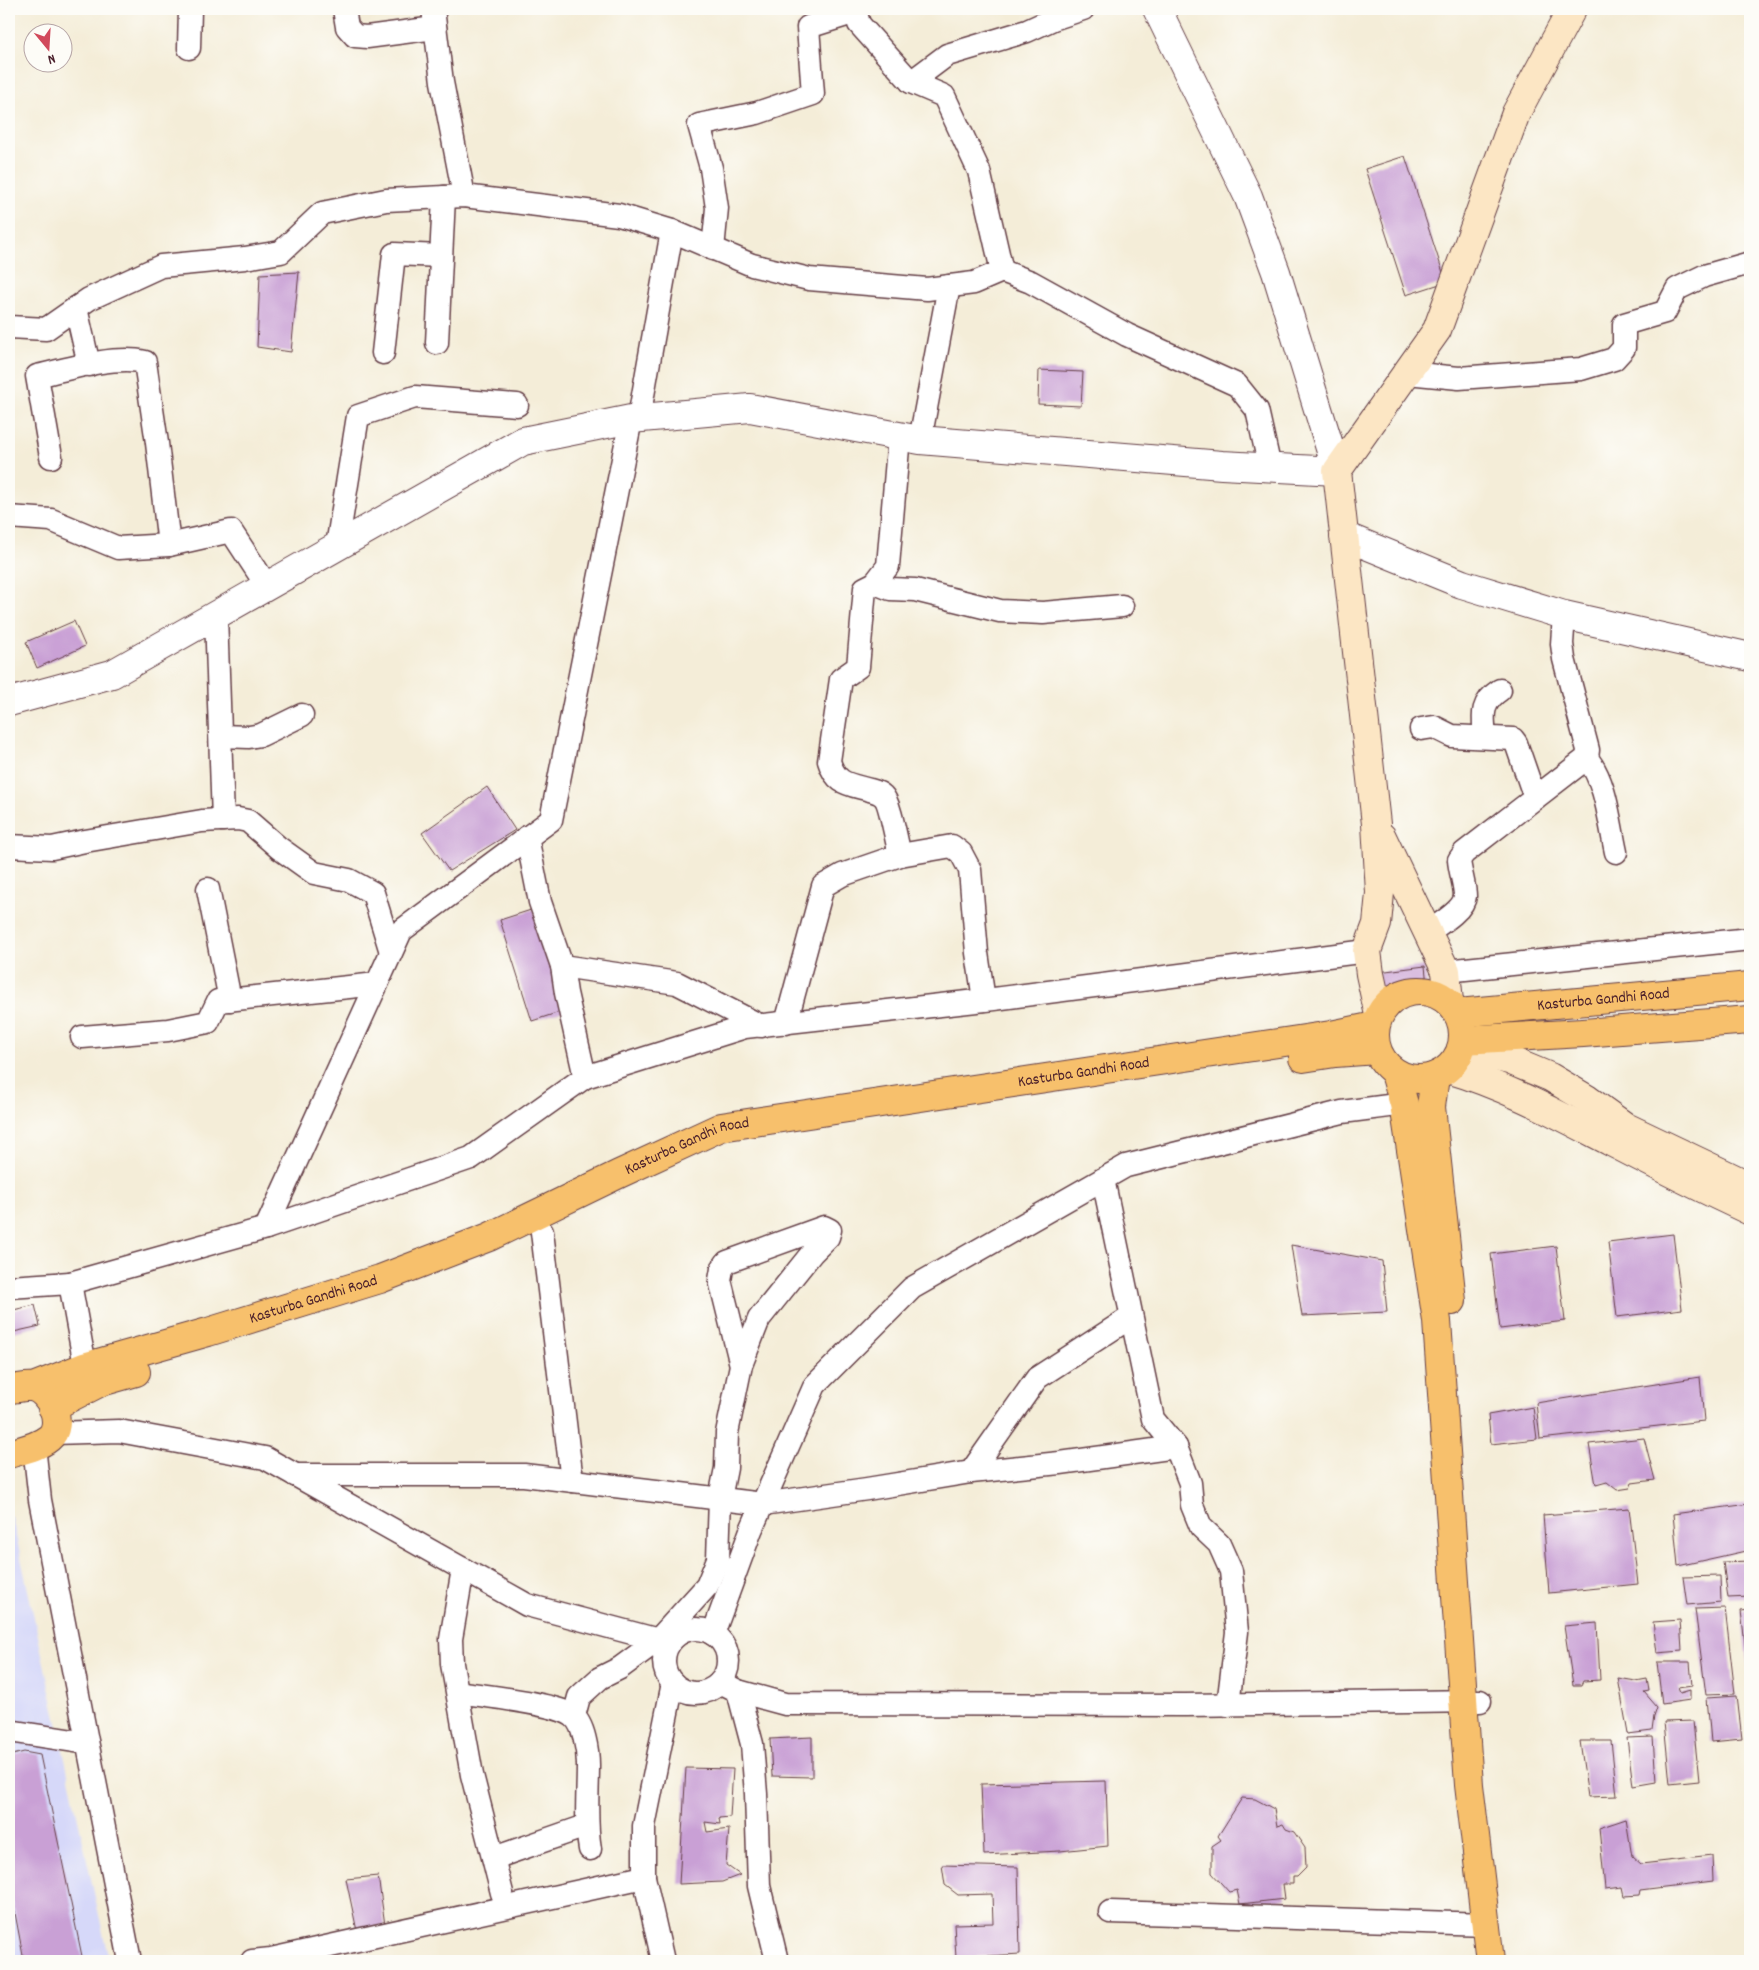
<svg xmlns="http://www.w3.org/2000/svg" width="1759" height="1970" viewBox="0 0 1759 1970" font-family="Dekko,sans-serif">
<rect width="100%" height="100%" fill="#fdfcf7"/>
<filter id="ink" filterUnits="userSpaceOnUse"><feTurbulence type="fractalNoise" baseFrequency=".02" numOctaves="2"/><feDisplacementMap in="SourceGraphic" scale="10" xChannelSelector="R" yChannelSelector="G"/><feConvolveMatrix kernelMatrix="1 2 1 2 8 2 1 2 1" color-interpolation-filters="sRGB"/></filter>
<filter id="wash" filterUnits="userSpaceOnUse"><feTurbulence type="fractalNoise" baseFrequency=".0096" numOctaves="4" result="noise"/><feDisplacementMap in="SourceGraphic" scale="20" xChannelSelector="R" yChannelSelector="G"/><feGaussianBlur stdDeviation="1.12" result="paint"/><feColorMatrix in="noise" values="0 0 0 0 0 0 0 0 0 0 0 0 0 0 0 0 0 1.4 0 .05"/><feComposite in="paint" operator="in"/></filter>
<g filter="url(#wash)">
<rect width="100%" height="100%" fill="#f4edd8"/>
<!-- built -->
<path fill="#d6d8f9" d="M9,1516L12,1517L109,1961H9Z"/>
<g id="blocks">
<!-- building -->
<g fill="#c9a0d5">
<path d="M1405,156L1446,282L1406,295L1365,169Z"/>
<path d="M299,272L291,352L257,347L260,274Z"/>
<path d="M1039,370L1083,372L1081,406L1038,404Z"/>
<path d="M74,621L85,646L37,668L26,642Z"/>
<path d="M487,787L515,830L449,871L422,833Z"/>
<path d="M534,909L566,1010L532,1021L500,920Z"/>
<path d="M1425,966L1427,985L1380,991L1378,972Z"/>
<path d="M1673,1234L1682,1309L1617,1317L1608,1242Z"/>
<path d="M1291,1245L1382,1261L1387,1312L1302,1316Z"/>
<path d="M1556,1246L1565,1321L1500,1329L1491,1254Z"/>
<path d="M35,1305L40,1326L9,1333V1311Z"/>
<path d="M1700,1377L1704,1421L1540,1439L1536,1403Z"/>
<path d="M1533,1407L1537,1439L1491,1444L1488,1415Z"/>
<path d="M1644,1438L1655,1480L1632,1483L1630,1488L1617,1490L1607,1482L1596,1485L1589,1444Z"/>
<path d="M1749,1504L1750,1550L1678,1566L1673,1514Z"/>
<path d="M1629,1508L1638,1584L1549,1593L1543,1515Z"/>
<path d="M1750,1561V1597L1728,1598L1723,1562Z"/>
<path d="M1720,1576L1721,1602L1687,1605L1683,1577Z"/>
<path d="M1725,1608L1735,1694L1706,1695L1695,1609Z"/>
<path d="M1750,1610V1676H1749L1741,1611Z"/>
<path d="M1680,1620L1682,1651L1657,1653L1653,1622Z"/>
<path d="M1597,1623L1600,1680L1583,1681L1581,1685H1573L1564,1626Z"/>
<path d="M1657,1662H1690L1692,1686L1678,1688L1680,1693L1690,1690V1700L1662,1704Z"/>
<path d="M1618,1678L1636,1681L1647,1679L1649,1691L1644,1692L1657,1707L1654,1716L1652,1731L1628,1734Z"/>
<path d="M1737,1696L1742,1739L1711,1742L1707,1698Z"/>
<path d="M1693,1721L1699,1781L1670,1784L1664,1722Z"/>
<path d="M812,1737V1777L772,1776L770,1739Z"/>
<path d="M1653,1737L1656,1782L1633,1786L1627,1738Z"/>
<path d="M1580,1741H1611L1617,1796L1588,1797Z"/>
<path d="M24,1752L40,1755L83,1961H24L9,1881V1756Z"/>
<path d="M686,1768L733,1769L730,1817L719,1818L720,1824L705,1822L707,1832L729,1829L726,1865L740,1875L722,1882L679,1884Z"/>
<path d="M1106,1781L1108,1846L1060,1851L984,1855L981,1784Z"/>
<path d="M1242,1798L1255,1799L1274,1809L1277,1826L1283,1824L1286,1829L1294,1832L1305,1848L1306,1867L1297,1876H1293V1884H1283L1285,1899L1240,1904L1237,1890L1229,1892L1212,1873V1846L1221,1840L1218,1836Z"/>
<path d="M1626,1819L1632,1856L1641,1864L1712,1856L1713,1881L1640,1890L1639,1895L1624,1896L1622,1887L1605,1889L1599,1828Z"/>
<path d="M942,1865L1018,1867L1020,1954L956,1958L954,1924L993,1923L992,1894L958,1895L945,1885Z"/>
<path d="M378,1876L385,1925L357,1931L346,1879Z"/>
</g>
</g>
</g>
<g filter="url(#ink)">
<use href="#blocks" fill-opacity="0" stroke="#643e45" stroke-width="1"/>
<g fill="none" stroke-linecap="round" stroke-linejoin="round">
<defs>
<g id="minor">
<path d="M344,9L347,27L355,36L367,37L435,28"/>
<path d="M433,9L442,82L464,196"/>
<path d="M855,9L859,24L911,82L944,96L979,171L1002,271"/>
<path d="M189,48L190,9"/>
<path d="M911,82L947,55L1027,31L1053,19L1083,9"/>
<path d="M713,249L717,208L711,168L699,125L757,113L813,94L808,27L856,12"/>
<path d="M76,308L89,365"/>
<path d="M9,327L46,329L89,299L161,266L245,258L281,252L322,213L386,200L464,196L619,215L672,231L752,265L809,279L927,289L974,283L1002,271L1031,282L1127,335L1237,385L1257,410L1270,468"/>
<path d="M437,343L444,197"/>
<path d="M383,353L394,254L441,256"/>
<path d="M1407,373L1459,378L1581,369L1614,359L1624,348V324L1665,312L1677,289L1704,276L1750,263"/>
<path d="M639,418L672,231"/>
<path d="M899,436L888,566L875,583L865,588L858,667L841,679L829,761C836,785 849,784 870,790C874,791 880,793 883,796C890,802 897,844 900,855L952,846L961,853L970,870L977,953L984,1000"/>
<path d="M920,440L949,286"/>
<path d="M51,457L37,376C67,369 115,355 145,362L157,443L169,545"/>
<path d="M9,517L51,520L118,548L169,545L231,531L267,586"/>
<path d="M337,546L358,416L415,397L517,405"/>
<path d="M875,583L890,589L915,590L1000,611L1043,613L1122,606"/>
<path d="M216,615L223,820"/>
<path d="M1421,729L1434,727L1452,736L1513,739L1516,743L1535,798"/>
<path d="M221,736L249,737L261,735L302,715"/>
<path d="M1485,737C1483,716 1480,703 1500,690"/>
<path d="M1587,758C1607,784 1609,821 1616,852"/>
<path d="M527,837L540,902L562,966L677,983L761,1026"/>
<path d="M9,846L52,848L85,841L202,821L238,819L248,821L279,848L314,873L349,880L373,893L391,952"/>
<path d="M208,889L230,1000"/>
<path d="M1428,932C1438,925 1464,910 1465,896C1465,885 1460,872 1459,860L1464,853L1587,758L1588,750L1564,659L1562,644L1564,615"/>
<path d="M562,966L566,993L585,1077"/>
<path d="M1446,971L1750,939"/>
<path d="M786,1023L823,886L842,875L900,855"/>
<path d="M82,1037L168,1030L208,1022L218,1001L377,984"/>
<path d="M1103,1179L1153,1419L1176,1447L1190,1483L1192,1505L1201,1527L1219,1544L1231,1571L1237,1632L1228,1705"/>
<path d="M266,1228L401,931L551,820L631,419"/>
<path d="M542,1232L572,1481"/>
<path d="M70,1283L266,1228L471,1158L585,1077L745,1027L994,999L1367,951"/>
<path d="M9,1287L70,1283L88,1382"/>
<path d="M54,1433L119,1431L265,1458L527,1605L666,1642"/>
<path d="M34,1446L40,1500L130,1961"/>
<path d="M971,1472L1037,1378L1131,1317"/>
<path d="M295,1475H524L763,1504L867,1489L971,1472L1060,1463L1176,1447"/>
<path d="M463,1569L451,1639L452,1664L472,1775L502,1893"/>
<circle cx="696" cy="1661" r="32"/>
<path d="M713,1634L751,1530L815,1385L912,1288L1126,1166L1342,1112L1404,1104"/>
<path d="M720,1682L738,1691L785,1704L1185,1705L1480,1701"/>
<path d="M738,1691L752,1744L756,1794L759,1886L777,1961"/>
<path d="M458,1692C481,1696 557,1703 573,1716C584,1724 588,1752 588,1765C588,1794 585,1821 590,1849"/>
<path d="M574,1716L579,1697L600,1678L620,1668L658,1640L707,1586L718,1559L720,1498L726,1468L727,1433L741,1365L759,1319L812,1253L828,1237L830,1230L824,1227L727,1262L722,1269L720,1280L741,1365"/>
<path d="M9,1731L87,1743"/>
<path d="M494,1858L586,1826"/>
<path d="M1110,1912L1486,1924"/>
<path d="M252,1961L271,1959L644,1877"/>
<path d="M663,1961L644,1877V1826L673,1683"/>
</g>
<g id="tertiary">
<path d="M1344,536L1462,584L1564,615L1750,657"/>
<path d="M9,702L112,674L523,441L631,419L750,408L920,440L1222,465L1337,471L1276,272L1248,196L1157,9"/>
</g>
<g id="secondary">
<path d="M1382,837L1446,971L1449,1002"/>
<path d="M1379,1015L1370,974L1367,951L1377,924L1380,893L1376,824L1337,471L1437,330L1516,113L1572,9"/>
<path d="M1461,1049L1509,1060L1550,1077L1587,1099L1626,1127L1750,1186"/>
<path d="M1448,1069C1506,1086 1557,1114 1611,1142C1657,1166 1703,1189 1750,1211"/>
</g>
<g id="primary">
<circle cx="1419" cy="1035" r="44"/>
<path id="s1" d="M1458,1013L1750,986"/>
<path d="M1463,1040L1583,1033L1750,1020"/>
<path d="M1303,1058L1335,1053L1377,1050"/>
<path d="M1395,1073L1404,1104L1437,1321L1469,1785L1490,1961"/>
<path d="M1435,1076L1431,1107L1452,1301"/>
<path id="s2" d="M33,1387L84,1367L208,1332L380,1279L489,1237L619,1174L721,1127L1331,1035L1375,1026"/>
<path d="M9,1389C16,1389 26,1386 32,1387C51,1391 65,1425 49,1438C38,1447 22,1450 9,1454"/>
<path d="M52,1407L101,1382L136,1372"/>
</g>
</defs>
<!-- minor casing -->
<use href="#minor" stroke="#643e45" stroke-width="25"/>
<!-- tertiary casing -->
<use href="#tertiary" stroke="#643e45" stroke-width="30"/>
<!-- secondary casing -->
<use href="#secondary" stroke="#643e45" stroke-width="30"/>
<!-- primary casing -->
<use href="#primary" stroke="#643e45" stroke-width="30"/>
<!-- minor -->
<use href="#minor" stroke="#fff" stroke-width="22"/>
<!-- tertiary -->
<use href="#tertiary" stroke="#fff" stroke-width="28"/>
<!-- secondary -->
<use href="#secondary" stroke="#fce6c4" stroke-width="28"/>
<!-- primary -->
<use href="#primary" stroke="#f7c06c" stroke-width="28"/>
</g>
</g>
<g text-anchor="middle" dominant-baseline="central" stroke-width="4" stroke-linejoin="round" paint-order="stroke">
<!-- street labels -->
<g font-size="16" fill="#4a1f2b" stroke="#fdfcf7">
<text stroke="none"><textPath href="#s1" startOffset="146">Kasturba Gandhi Road</textPath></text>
<text stroke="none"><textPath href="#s2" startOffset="1104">Kasturba Gandhi Road</textPath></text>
<text stroke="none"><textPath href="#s2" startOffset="699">Kasturba Gandhi Road</textPath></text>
<text stroke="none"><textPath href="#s2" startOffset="294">Kasturba Gandhi Road</textPath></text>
</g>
</g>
<!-- margin -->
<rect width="1759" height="1970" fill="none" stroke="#fdfcf7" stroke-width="30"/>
<!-- north arrow -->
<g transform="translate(48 48) rotate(162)"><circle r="24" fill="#fdfcf7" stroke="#b5a4a5"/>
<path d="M0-4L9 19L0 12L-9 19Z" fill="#d1495b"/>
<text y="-8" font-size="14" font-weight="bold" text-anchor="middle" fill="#4a1f2b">N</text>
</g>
</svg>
